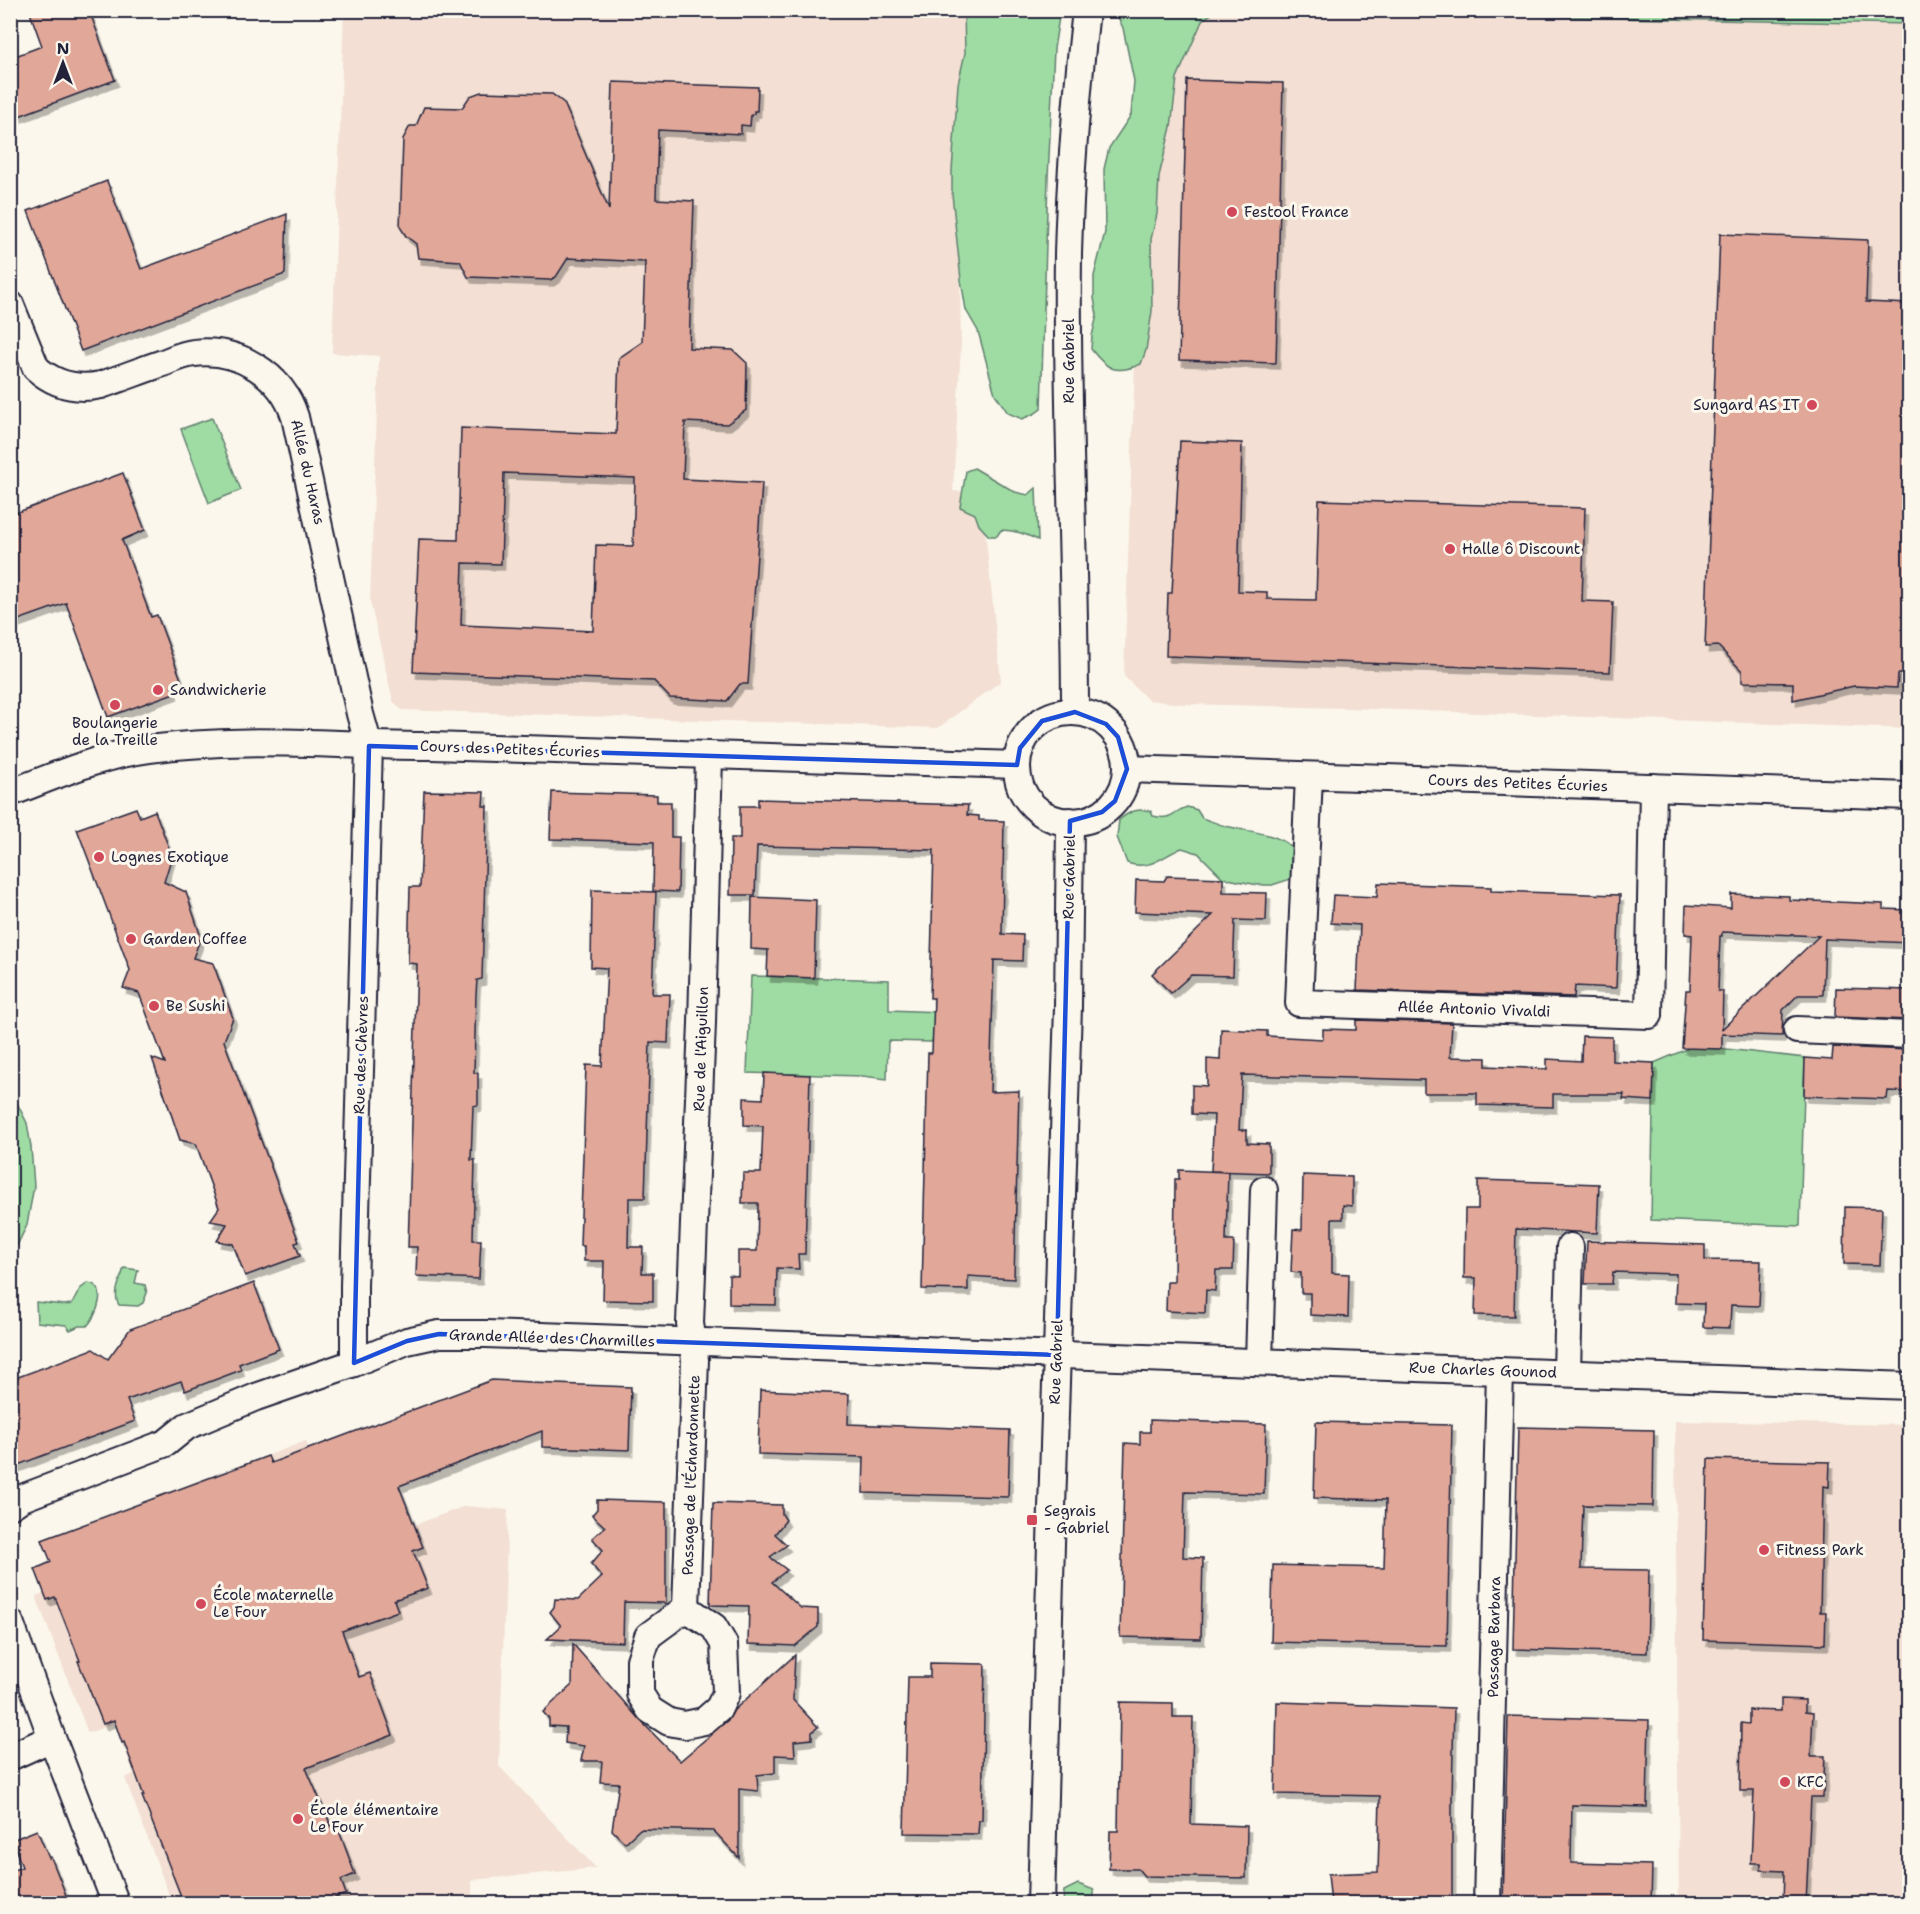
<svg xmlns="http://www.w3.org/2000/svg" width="1920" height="1914" viewBox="0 0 1920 1914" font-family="'Shantell Sans',sans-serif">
<defs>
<filter id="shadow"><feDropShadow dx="3.5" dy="6" stdDeviation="0" flood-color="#0004"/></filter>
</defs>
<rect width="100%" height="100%" fill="#fbf7ec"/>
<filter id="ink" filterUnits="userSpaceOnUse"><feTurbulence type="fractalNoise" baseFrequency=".0167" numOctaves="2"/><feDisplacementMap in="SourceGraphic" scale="12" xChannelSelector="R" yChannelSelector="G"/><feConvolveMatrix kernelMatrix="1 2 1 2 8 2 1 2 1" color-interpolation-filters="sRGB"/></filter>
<g filter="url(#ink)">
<!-- built -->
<g fill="#f3dfd3">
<path d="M1436,10L1566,17L1909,24V729L1347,708L1182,704L1148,700L1124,676L1137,303L1178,11Z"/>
<path d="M344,11H970L957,101L961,344L953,491L981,493L1001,681L938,728L402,710L393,701L370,601L379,356L332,353Z"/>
<path d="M1675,1421L1909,1425V1903H1679Z"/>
<path d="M306,1441L347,1550L465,1506L508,1510L499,1766L596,1868L472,1880V1903H172L125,1778L134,1774L118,1730L125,1720L88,1733L36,1596L44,1593L35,1569L51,1562L42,1540Z"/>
</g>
<!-- green -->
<g fill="#9fdca3" stroke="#607f6f" stroke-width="1.5">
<path d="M1909,10V24L1566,17L1436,11Z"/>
<path d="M964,11H1060L1054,49L1048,178L1041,409L1034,414L1022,419L1008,413L995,394L978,331L966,310L961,280L952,194V171L958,84L965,53Z"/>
<path d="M1115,11H1217L1203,19L1177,78L1171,127L1159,176L1157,214L1151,239L1152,311L1146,350L1141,364C1116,375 1107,370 1091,349L1092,336L1097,315L1094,298V276L1105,232L1104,169L1109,148L1131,115L1134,81L1123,28Z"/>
<path d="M212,418L241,490L209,503L181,429Z"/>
<path d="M974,468L1015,492L1028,495L1036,488L1038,540C1025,534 1015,530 1001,530L997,536H989L979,525L975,514L960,507L966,471Z"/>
<path d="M1187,807L1197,810L1202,818C1211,821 1220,825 1230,827C1258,834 1313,835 1291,879L1272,885H1258L1223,878L1198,853L1182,848C1162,856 1151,871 1127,863L1117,837L1119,820C1130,811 1138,808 1151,811L1153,816C1172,821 1172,812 1187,807Z"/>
<path d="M751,976L889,980V1010L964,1013L933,1036L932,1042L888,1041L887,1079L862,1076L747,1073Z"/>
<path d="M1689,1048L1726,1049L1805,1058L1800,1226L1651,1220L1654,1063Z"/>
<path d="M10,1089L27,1123L31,1147L34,1186L27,1225L11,1258Z"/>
<path d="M124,1268L138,1270L135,1283L145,1285L147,1293L143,1303L138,1306L119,1305C112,1294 121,1279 124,1268Z"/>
<path d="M88,1283C109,1285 97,1316 87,1326H79L70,1330L66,1325L37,1322L36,1302L64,1305L72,1304L80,1289Z"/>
<path d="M1078,1884L1094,1890V1903H1063L1064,1891Z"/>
</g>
<!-- building -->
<g fill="#e1a89a" stroke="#22223b" stroke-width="1.5" fill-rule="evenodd" filter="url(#shadow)">
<path d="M29,10H89L115,80L19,116L10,94V58L42,46Z"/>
<path d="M1187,80L1283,83L1276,363L1179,360Z"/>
<path d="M613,82L758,87L757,111H754V114L751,115L750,126L741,125V134L658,130L656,199L694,201L689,348L733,350L747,363L746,410L727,424L685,422L683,479L762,483L748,684H740L727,701L670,698L654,681L413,672L419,539L458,540L461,428L616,434L619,358L642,342L645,262L568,258L556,277L550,280L468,277L460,261L418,258L416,244L406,236L400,227L403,139L410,126H416L424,107L462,108L470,96L481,92L552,94L564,103L609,210ZM504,473L635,478L633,546L596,545L593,631L461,625L463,563L501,564Z"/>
<path d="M107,181L141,269L287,214L285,274L81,351L28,211Z"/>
<path d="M1720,234L1868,240L1866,302L1910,304V674H1898L1897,688L1854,686L1793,700V683L1742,682V671L1718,646L1705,647Z"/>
<path d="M1180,441L1242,443L1238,591L1267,592V599L1316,600L1319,500L1585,508L1582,601L1613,602L1610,672L1166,656L1168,593H1172Z"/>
<path d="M123,473L145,530L122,540L151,617L157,615L182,682L172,687L174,693L108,717L66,603L10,623V515Z"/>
<path d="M424,791L484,792L483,806H487L482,979L477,980L476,995L474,1073H478V1105L473,1106L471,1160H475L473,1240H481L479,1279L416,1276L417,1247H408L417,964L408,963L410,887H420Z"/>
<path d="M552,792L657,795V802H671V837H679L678,892L653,891L654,842L550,839Z"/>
<path d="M758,799L968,805L967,815L979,816V820L1004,821L1002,934L1023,935L1022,961L994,960L990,1092L1019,1091L1014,1279L968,1276V1290L922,1289L928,1053H932L934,998H930L934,850L757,846L755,895H730L731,838H740V806H758Z"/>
<path d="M136,808L140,817L155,811L172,856L164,882L186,892L201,937L193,958L213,963L233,1018L224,1041L299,1242L295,1243L300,1256L245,1276L233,1244L217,1241L227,1224L210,1221L219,1208L196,1144L180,1140L152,1058L165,1063L139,993L123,988L130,970L77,829Z"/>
<path d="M1167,876L1223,878V892L1267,893L1266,921L1235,920L1233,976L1191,975L1171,993L1152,974L1213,915L1135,912L1136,880L1164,881Z"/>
<path d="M1378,883L1491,887V891L1620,895L1616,988L1575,986L1574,997L1357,990L1360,925L1331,923L1333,895L1377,897Z"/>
<path d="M592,890L656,892L652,994H670L668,1043L650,1042L645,1198H629L628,1247H643L642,1273H653V1301L603,1300L604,1261H584V1246H580L586,1065L602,1066L607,968L591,967Z"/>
<path d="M1731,894L1789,896V900L1883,904V909L1910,910V943L1825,939L1823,995H1798L1783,1010L1782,1036L1722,1034V1049L1682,1048L1686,990H1690L1692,935L1685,934L1686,905L1731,908ZM1722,932L1819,936L1722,1029L1723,991H1718L1720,936H1722Z"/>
<path d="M752,897L816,900L814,978L767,976L768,950L751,949Z"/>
<path d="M1836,988L1910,990V1020L1835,1017Z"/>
<path d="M1356,1020L1452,1023L1450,1057L1486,1058V1066L1547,1069V1059L1581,1061L1582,1036L1612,1037V1061L1654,1063L1653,1101L1623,1099L1624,1094H1553V1107L1477,1105V1093H1424V1080L1242,1075L1239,1130H1247V1143L1269,1144V1173L1211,1171L1214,1115L1192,1114V1085L1207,1086V1059L1220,1060L1221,1029L1267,1031V1036L1323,1039V1029L1356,1030Z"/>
<path d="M1833,1047L1910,1050V1092L1888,1091L1887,1099L1804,1096L1805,1058L1832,1060Z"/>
<path d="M764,1073L810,1075L805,1254H798L799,1269L777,1268L776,1305L729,1304V1275L738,1276V1251H757L758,1203H742L743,1173H761L763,1126L744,1125V1098L763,1099Z"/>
<path d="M1179,1170L1228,1172L1226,1241H1234L1233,1270H1216L1215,1291L1206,1290L1205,1313L1166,1311L1167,1282H1174L1175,1179H1179Z"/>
<path d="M1303,1175L1352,1177V1206L1343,1205V1219H1332V1273L1349,1274L1348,1317L1310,1315V1293H1301V1273L1291,1272L1293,1229L1302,1230Z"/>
<path d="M1478,1180L1599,1184L1597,1233L1516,1229L1514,1316L1475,1315L1476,1278H1464L1465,1209H1478Z"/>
<path d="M1845,1207L1882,1208L1880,1265L1844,1264Z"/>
<path d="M1587,1241L1705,1245V1260L1761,1261L1759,1306L1731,1305L1730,1328L1703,1327L1704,1304L1675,1303L1676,1274L1613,1272L1612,1284H1585Z"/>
<path d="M254,1283L279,1349L239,1364L241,1370L185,1391L181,1381L127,1400L135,1421L10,1468V1380L93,1349L108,1359L130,1329Z"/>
<path d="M492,1380L531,1382V1383L631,1387L629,1450L542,1447V1431L399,1486L423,1547L413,1551L428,1588L394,1600L398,1611L342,1631L359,1677L370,1673L393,1735L306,1768L333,1830L338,1828L355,1874L341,1880L346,1894L319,1904H184L142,1796H144L124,1742L122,1743L114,1720L103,1724L78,1661H80L55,1597L47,1600L35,1569L51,1562L42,1540L268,1456L271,1463Z"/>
<path d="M760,1390L849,1394L848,1424L1010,1430L1008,1497L863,1493L864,1457L758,1454Z"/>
<path d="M1150,1420L1266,1424L1264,1494L1185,1492L1183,1557L1203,1558L1201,1639L1120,1637L1125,1443L1140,1444V1432H1150Z"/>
<path d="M1316,1422L1452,1425L1447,1646L1271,1642L1273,1565L1384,1568L1386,1500L1314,1498Z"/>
<path d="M1518,1427L1654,1430L1653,1506L1583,1505L1581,1569L1649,1570L1647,1653L1513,1649Z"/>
<path d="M1708,1459L1830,1462L1829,1487L1823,1486L1820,1612H1826L1825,1644L1703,1640Z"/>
<path d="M597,1500L666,1502V1603L624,1602L623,1642L547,1639L561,1626L550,1612L554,1607L555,1599L578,1600L602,1577L591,1564L603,1550L592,1538L605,1527L592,1515L597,1509Z"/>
<path d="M713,1503L782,1505V1514L786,1520L775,1534L787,1545L770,1557L787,1570L772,1582L801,1608L818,1609V1627L795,1646L748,1644L749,1606L710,1605Z"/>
<path d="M573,1644L638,1718L680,1761L729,1719L734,1710L795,1655L793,1700L818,1727L812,1732V1739L794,1741L795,1756L775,1755V1773L757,1775L758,1791L739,1789V1858L714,1831L640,1829L625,1843L612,1830L619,1783L600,1782L602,1761H581L584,1746L565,1743L566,1727L549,1726V1719L543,1712L572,1685Z"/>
<path d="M930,1663L985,1664L982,1820H979L978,1834L904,1833L908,1677H930Z"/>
<path d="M1781,1699L1805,1700V1712L1813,1713L1811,1756H1825L1823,1797H1811L1806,1904H1783L1784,1871L1761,1870V1863H1751L1754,1791H1740L1741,1723L1749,1724V1710L1781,1711Z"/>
<path d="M1120,1702L1173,1703V1717H1193L1191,1824L1247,1826L1246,1878L1144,1876L1138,1869H1109L1110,1831H1118Z"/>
<path d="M1277,1702L1454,1708L1452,1798V1904H1331L1328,1874L1378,1872L1380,1796L1275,1794Z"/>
<path d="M1508,1716L1649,1720L1647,1807L1572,1805L1571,1863L1652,1865L1651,1904H1503Z"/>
<path d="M37,1830L49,1858L51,1857L66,1895L48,1904H19L10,1880V1871L22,1867L12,1840Z"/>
</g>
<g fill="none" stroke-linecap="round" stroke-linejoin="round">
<defs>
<g id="street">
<path d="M10,304L36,368C55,385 77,390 101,385C122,378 142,370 163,363C173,359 183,354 194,353C238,348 282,374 295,417L360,714L369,746L354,1286V1363"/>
<path d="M1075,712C1075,559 1066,407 1068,254C1070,173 1077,92 1086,10"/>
<circle cx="1072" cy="767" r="55"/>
<path d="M1127,769L1910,796"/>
<path d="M1309,776L1299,1003L1649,1015L1653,787"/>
<path d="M10,793C55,776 101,755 149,749C243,736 338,746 432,746L1017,765"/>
<path d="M1797,1030L1910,1035"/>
<path d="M1259,1362L1264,1190"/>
<path d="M1567,1373L1570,1247"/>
<path d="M10,1506L22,1498L166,1443L187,1426L256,1397L354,1363L407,1341L439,1334H486L1910,1386"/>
<path d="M686,1608L695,1360L690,1323L702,1023L709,756"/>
<path d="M686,1608L714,1627L724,1644L726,1693L719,1708L704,1721L685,1725L669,1722L650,1710L640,1694V1660L648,1636Z"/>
<path d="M10,1622L52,1738L116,1904"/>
<path d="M10,1757L52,1738"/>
<path d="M1041,1904L1052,1508L1068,1007L1070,821"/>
<path d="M1487,1904L1500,1371"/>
</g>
</defs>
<!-- street casing -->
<use href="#street" stroke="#22223b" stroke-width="30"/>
<!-- street -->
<use href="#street" stroke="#fbf7ec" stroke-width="26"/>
</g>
</g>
<!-- marked area -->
<path fill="none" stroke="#1d4ed8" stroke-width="4.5" stroke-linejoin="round" d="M1075,712L1106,724L1118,737L1127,769L1115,801L1102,812L1070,821L1057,1355L439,1334L407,1341L354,1363L369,746L1017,765L1020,748L1042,721Z"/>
<!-- markers -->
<g fill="#d1495b" stroke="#fbf7ec" stroke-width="2">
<circle cx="1232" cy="212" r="6"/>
<circle cx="1812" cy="405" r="6"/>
<circle cx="1450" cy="549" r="6"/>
<circle cx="158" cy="690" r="6"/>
<circle cx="115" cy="705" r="6"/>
<circle cx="99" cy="857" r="6"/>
<circle cx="131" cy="939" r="6"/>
<circle cx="154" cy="1006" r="6"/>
<rect x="1026" y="1514" width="12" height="12" rx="3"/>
<circle cx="1764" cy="1550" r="6"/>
<circle cx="201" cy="1604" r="6"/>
<circle cx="1785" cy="1782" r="6"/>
<circle cx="298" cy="1819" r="6"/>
</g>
<g text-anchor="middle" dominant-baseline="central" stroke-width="6" stroke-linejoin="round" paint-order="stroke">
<!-- poi labels -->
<g font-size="15" fill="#22223b" stroke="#fbf7ec" text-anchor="start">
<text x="1244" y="212">Festool France</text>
<text x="1800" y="405" text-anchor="end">Sungard AS IT</text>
<text x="1462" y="549">Halle ô Discount</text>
<text x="170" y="690">Sandwicherie</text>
<text x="115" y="723" text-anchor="middle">Boulangerie<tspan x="115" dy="17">de la Treille</tspan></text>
<text x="111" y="857">Lognes Exotique</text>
<text x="143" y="939">Garden Coffee</text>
<text x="166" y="1006">Be Sushi</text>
<text x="1044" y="1511">Segrais<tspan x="1044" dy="17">- Gabriel</tspan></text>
<text x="1776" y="1550">Fitness Park</text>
<text x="213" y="1595">École maternelle<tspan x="213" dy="17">Le Four</tspan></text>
<text x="1797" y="1782">KFC</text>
<text x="310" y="1810">École élémentaire<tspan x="310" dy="17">Le Four</tspan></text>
</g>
<!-- street labels -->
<g font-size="15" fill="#22223b" stroke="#fbf7ec">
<text transform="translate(1069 361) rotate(-90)">Rue Gabriel</text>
<text transform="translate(308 472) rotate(77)">Allée du Haras</text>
<text transform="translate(510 749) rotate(2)">Cours des Petites Écuries</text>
<text transform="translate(1518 783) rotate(2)">Cours des Petites Écuries</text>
<text transform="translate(1069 877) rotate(-89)">Rue Gabriel</text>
<text transform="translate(1474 1009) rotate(2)">Allée Antonio Vivaldi</text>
<text transform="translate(701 1049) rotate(-88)">Rue de l'Aiguillon</text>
<text transform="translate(361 1055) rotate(-88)">Rue des Chèvres</text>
<text transform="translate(552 1338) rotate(2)">Grande Allée des Charmilles</text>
<text transform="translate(1056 1362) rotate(-88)">Rue Gabriel</text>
<text transform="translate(1483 1370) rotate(2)">Rue Charles Gounod</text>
<text transform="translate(691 1475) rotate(-88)">Passage de l'Échardonnette</text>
<text transform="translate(1494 1637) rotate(-89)">Passage Barbara</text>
</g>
</g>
<!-- margin -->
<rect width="1920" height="1914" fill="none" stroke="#fbf7ec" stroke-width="36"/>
<rect x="18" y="18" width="1884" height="1878" fill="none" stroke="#22223b" stroke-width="2" filter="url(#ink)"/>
<!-- north arrow -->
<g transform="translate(63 63)" stroke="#fbf7ec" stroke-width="4.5" paint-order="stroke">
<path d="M0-4.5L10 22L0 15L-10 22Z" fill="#22223b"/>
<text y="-9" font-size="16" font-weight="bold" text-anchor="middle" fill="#22223b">N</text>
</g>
</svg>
